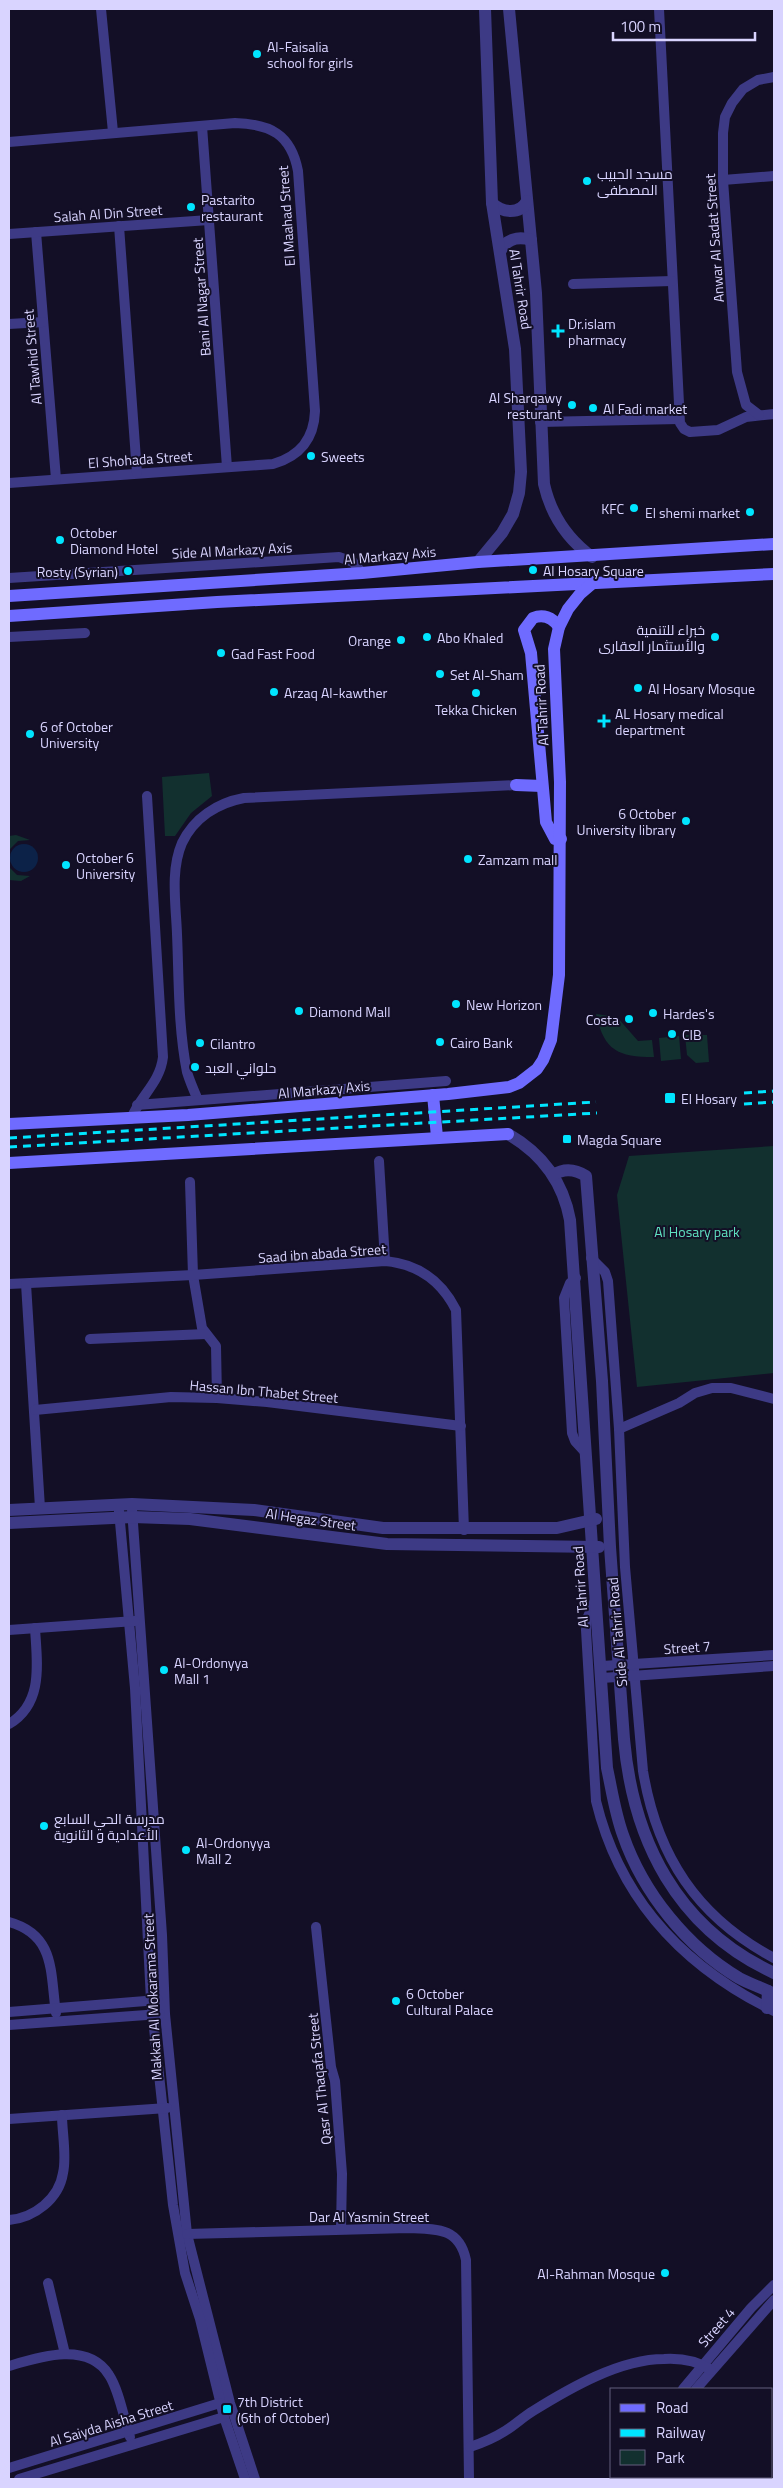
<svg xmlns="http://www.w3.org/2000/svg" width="783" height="2488" viewBox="0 0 783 2488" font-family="'Titillium Web',Cairo,sans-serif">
<rect width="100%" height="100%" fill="#130f26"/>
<!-- green -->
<g fill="#12302f">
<path d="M209,773L212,796L191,813L175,836H165L162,777Z"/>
<path d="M16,835L30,840L18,841L9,850V836Z"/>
<path d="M9,867L17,875L30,876L21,881L9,880Z"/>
<path d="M596,1014L617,1017L638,1041L652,1040L654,1057C617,1057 604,1050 596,1014Z"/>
<path d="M685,1035H707L709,1062L696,1063L687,1055Z"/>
<path d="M679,1036L681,1059L661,1061L659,1038Z"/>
<path d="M774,1146V1373L637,1387L617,1195L629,1156Z"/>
</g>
<!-- water -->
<circle fill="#0c2248" cx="24" cy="858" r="14"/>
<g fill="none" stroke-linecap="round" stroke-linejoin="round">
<!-- minor -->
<g stroke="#3d3a85" stroke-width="10">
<path d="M101,9L113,132"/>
<path d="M659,9L680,423L684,429L690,432L718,430L746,417L774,414"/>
<path d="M202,126L227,467"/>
<path d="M9,142L235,123C270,124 291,134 298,171L315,411C314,439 300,456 273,464L9,483"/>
<path d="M723,180L774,176"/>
<path d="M119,226L137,473"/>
<path d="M36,232L56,479"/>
<path d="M9,234L209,220"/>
<path d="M573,284L672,281"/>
<path d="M9,324L43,322"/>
<path d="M759,415L746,405L737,372L723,180V133L725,117L732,103L743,89L758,80L774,77"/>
<path d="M540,422L679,419"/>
<path d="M9,578L339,557L353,562L362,573"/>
<path d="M9,637L85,633"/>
<path d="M198,1100C194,1091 190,1082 187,1072C178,1027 179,979 177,934C176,905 170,871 182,843C194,818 217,803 244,798L516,785"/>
<path d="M137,1105L446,1081"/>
<path d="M131,1119C140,1096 160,1083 163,1057L147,796"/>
<path d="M379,1161L385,1261"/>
<path d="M190,1182L193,1275L202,1328L216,1346L217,1398"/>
<path d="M591,1258L605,1272L608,1281L619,1429L625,1567L643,1771C657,1856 697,1917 774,1958"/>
<path d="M576,1278L570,1283L564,1298L572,1433L575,1441L586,1453"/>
<path d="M9,1284L193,1275L385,1261C418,1264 441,1280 456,1310L464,1530"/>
<path d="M26,1284L40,1508"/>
<path d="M90,1339L206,1334"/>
<path d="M35,1410L171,1397L217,1398L267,1402L461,1426"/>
<path d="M619,1429L679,1403L695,1393L712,1388H731L774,1399"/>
<path d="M132,1509L162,1935L165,2014L187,2234L230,2403L255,2479"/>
<path d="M119,1511L135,1688L151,2000L173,2205L185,2273L200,2319L224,2417L245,2479"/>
<path d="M595,1600L587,1619L586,1630L596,1801C620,1900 684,1967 774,2011"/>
<path d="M9,1630L135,1621"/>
<path d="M602,1666L774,1655"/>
<path d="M602,1678L774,1666"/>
<path d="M9,1724C44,1703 37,1663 35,1628"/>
<path d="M9,1922C56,1935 50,1973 56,2013"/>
<path d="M316,1927L331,2067L335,2081L342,2174L341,2229"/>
<path d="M9,2012L158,2000"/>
<path d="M9,2025L160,2014"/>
<path d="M9,2119L167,2108"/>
<path d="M9,2220C34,2218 59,2199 63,2173C67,2156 62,2133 62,2115"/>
<path d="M187,2234L408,2228C436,2229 459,2227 466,2260L469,2479"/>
<path d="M48,2283L65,2354"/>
<path d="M9,2366C39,2357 88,2341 109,2375C119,2390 124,2419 130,2437"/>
<path d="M683,2389L751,2308L774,2285"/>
<path d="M696,2389L774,2300"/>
<path d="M470,2447C482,2443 494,2438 505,2431C515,2425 523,2417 533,2411C570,2388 620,2359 664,2359C681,2358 696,2360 711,2370"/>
<path d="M9,2468L220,2403"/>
<path d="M661,2477V2479"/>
<path d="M673,2477V2479"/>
<path d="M19,2479L224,2417"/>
</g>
<!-- tertiary -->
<g stroke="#3d3a85" stroke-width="12">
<path d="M509,9L536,293L544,484C551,515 566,538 592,557"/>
<path d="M492,203C502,213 520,215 527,201"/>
<path d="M500,252C506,239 518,236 531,240"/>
<path d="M478,562L502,533L513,514L519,493L521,472L515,349L492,203L485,9"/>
<path d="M508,1134C541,1153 563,1182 570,1220L607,1768C612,1791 615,1813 623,1835C643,1893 687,1947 739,1978C750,1984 763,1988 774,1994"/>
<path d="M553,1175C564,1168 575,1169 586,1176L602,1381L610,1547L624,1739C633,1841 677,1928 774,1973"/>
<path d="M9,1510L132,1504L254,1510L383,1528H557L596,1519"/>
<path d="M9,1523L133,1517L190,1519L387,1544L599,1547"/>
<path d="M767,2008L768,1991"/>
</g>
<!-- secondary -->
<g stroke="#6f6bff" stroke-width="12">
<path d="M9,596L362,573L478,562L774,544"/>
<path d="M9,616L217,602L774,574"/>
<path d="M559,627C552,617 543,614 533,618L524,630L531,653L546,822L555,839H561"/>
<path d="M516,785L542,786"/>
<path d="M433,1095L437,1137"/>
<path d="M9,1124L188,1115L448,1094L509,1087L519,1083L537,1069L543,1060L551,1040L559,975L560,782L554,649L559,627L568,609L580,594L594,582"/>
<path d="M9,1163L508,1134"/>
</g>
<!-- rail -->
<g stroke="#00e5ff" stroke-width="3" stroke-dasharray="8 6" stroke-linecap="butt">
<path d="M744,1093L774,1091"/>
<path d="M744,1104L774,1102"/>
<path d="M9,1138L596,1102"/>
<path d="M9,1147L597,1113"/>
</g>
</g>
<!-- markers -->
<g fill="#00e5ff" stroke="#130f26" stroke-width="2">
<circle cx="257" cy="54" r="5"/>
<circle cx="587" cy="181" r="5"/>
<circle cx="191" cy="207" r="5"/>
<path d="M555.5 323.5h5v5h5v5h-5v5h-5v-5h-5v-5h5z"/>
<circle cx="572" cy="405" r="5"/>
<circle cx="593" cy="408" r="5"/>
<circle cx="311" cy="456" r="5"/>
<circle cx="634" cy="508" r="5"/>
<circle cx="750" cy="512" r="5"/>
<circle cx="60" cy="540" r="5"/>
<circle cx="533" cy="570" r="5"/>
<circle cx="128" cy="571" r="5"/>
<circle cx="427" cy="637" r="5"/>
<circle cx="715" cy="637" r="5"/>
<circle cx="401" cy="640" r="5"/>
<circle cx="221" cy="653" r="5"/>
<circle cx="440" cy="674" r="5"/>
<circle cx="638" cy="688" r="5"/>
<circle cx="274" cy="692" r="5"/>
<circle cx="476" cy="693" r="5"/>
<path d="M601.5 713.5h5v5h5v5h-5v5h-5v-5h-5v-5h5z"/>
<circle cx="30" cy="734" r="5"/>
<circle cx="686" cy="821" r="5"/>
<circle cx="468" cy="859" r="5"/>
<circle cx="66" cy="865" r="5"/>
<circle cx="456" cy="1004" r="5"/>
<circle cx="299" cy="1011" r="5"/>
<circle cx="653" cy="1013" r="5"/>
<circle cx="629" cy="1019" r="5"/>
<circle cx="672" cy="1034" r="5"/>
<circle cx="440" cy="1042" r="5"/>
<circle cx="200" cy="1043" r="5"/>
<circle cx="195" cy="1067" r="5"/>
<rect x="664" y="1092" width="12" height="12" rx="2.5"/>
<rect x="562" y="1134" width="10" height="10" rx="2.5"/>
<circle cx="164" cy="1670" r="5"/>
<circle cx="44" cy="1826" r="5"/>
<circle cx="186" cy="1850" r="5"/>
<circle cx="396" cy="2001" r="5"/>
<circle cx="665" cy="2273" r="5"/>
<rect x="222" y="2404" width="10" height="10" rx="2.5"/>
</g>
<g text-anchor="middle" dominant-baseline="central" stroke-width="4" stroke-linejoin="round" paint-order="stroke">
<!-- poi labels -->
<g font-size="14" fill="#d9d4ff" stroke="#130f26" text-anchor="start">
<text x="267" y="46">Al-Faisalia<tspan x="267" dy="16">school for girls</tspan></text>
<text x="597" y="173">مسجد الحبيب<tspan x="597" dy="16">المصطفى</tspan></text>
<text x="201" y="199">Pastarito<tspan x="201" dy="16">restaurant</tspan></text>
<text x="568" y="323">Dr.islam<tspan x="568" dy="16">pharmacy</tspan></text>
<text x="562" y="397" text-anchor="end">Al Sharqawy<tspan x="562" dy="16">resturant</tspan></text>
<text x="603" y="408">Al Fadi market</text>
<text x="321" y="456">Sweets</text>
<text x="624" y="508" text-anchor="end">KFC</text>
<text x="740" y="512" text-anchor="end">El shemi market</text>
<text x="70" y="532">October<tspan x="70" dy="16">Diamond Hotel</tspan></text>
<text x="543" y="570">Al Hosary Square</text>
<text x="118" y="571" text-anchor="end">Rosty (Syrian)</text>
<text x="705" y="629" text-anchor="end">خبراء للتنمية<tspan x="705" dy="16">والأستثمار العقارى</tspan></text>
<text x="437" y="637">Abo Khaled</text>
<text x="391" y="640" text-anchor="end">Orange</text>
<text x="231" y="653">Gad Fast Food</text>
<text x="450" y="674">Set Al-Sham</text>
<text x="648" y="688">Al Hosary Mosque</text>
<text x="284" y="692">Arzaq Al-kawther</text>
<text x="476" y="709" text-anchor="middle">Tekka Chicken</text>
<text x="615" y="713">AL Hosary medical<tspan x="615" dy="16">department</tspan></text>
<text x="40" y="726">6 of October<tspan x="40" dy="16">University</tspan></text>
<text x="676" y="813" text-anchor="end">6 October<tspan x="676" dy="16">University library</tspan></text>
<text x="76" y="857">October 6<tspan x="76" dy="16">University</tspan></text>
<text x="478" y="859">Zamzam mall</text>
<text x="466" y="1004">New Horizon</text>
<text x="309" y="1011">Diamond Mall</text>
<text x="663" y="1013">Hardes's</text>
<text x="619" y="1019" text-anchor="end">Costa</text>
<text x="682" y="1034">CIB</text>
<text x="450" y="1042">Cairo Bank</text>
<text x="210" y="1043">Cilantro</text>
<text x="205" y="1067">حلواني العبد</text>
<text x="681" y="1098">El Hosary</text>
<text x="577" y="1139">Magda Square</text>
<text x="174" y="1662">Al-Ordonyya<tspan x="174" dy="16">Mall 1</tspan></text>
<text x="54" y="1818">مدرسة الحي السابع<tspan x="54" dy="16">الأعدادية و الثانوية</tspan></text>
<text x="196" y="1842">Al-Ordonyya<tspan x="196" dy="16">Mall 2</tspan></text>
<text x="406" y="1993">6 October<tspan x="406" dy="16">Cultural Palace</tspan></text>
<text x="655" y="2273" text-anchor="end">Al-Rahman Mosque</text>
<text x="237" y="2401">7th District<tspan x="237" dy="16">(6th of October)</tspan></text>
</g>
<!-- street labels -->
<g font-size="14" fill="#d9d4ff" stroke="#130f26">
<text transform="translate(108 213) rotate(-4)">Salah Al Din Street</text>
<text transform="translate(286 216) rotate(-94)">El Maahad Street</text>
<text transform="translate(714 238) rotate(-94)">Anwar Al Sadat Street</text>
<text transform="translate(521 289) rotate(81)">Al Tahrir Road</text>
<text transform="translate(201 297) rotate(-94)">Bani Al Nagar Street</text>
<text transform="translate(32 357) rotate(-95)">Al Tawhid Street</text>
<text transform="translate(140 459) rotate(-4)">El Shohada Street</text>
<text transform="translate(232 550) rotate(-3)">Side Al Markazy Axis</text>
<text transform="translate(390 555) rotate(-5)">Al Markazy Axis</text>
<text transform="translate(541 705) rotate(-93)">Al Tahrir Road</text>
<text transform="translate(324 1089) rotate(-5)">Al Markazy Axis</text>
<text transform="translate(322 1253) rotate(-4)">Saad ibn abada Street</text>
<text transform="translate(264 1391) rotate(5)">Hassan Ibn Thabet Street</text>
<text transform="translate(311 1519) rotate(8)">Al Hegaz Street</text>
<text transform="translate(580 1587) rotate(-94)">Al Tahrir Road</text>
<text transform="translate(617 1632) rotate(-95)">Side Al Tahrir Road</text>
<text transform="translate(687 1647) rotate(-4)">Street 7</text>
<text transform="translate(152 1997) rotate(-93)">Makkah Al Mokarama Street</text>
<text transform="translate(319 2079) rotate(-96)">Qasr Al Thaqafa Street</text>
<text x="369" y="2216">Dar Al Yasmin Street</text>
<text transform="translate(716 2327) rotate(-49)">Street 4</text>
<text transform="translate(111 2423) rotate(-17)">Al Saiyda Aisha Street</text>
</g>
<!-- park labels -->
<g font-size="14" fill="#5fe0c0" stroke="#130f26">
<text x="697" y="1231">Al Hosary park</text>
</g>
</g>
<!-- border -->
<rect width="783" height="2488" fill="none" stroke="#d9d4ff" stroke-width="20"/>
<!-- legend -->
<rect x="610" y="2388" width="162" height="90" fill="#130f26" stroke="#625e7d"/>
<rect x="620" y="2404" width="25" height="8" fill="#6f6bff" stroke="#625e7d"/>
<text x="656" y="2413" font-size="15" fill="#d9d4ff">Road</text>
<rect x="620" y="2429" width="25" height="8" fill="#00e5ff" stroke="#625e7d"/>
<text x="656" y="2438" font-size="15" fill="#d9d4ff">Railway</text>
<rect x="620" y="2450" width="25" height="15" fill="#12302f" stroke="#625e7d"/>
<text x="656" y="2463" font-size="15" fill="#d9d4ff">Park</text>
<!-- scale -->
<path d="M613 32v8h142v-8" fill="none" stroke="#d9d4ff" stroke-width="2.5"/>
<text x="620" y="32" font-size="15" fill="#d9d4ff" stroke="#130f26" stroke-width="4" paint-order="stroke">100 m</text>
</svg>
